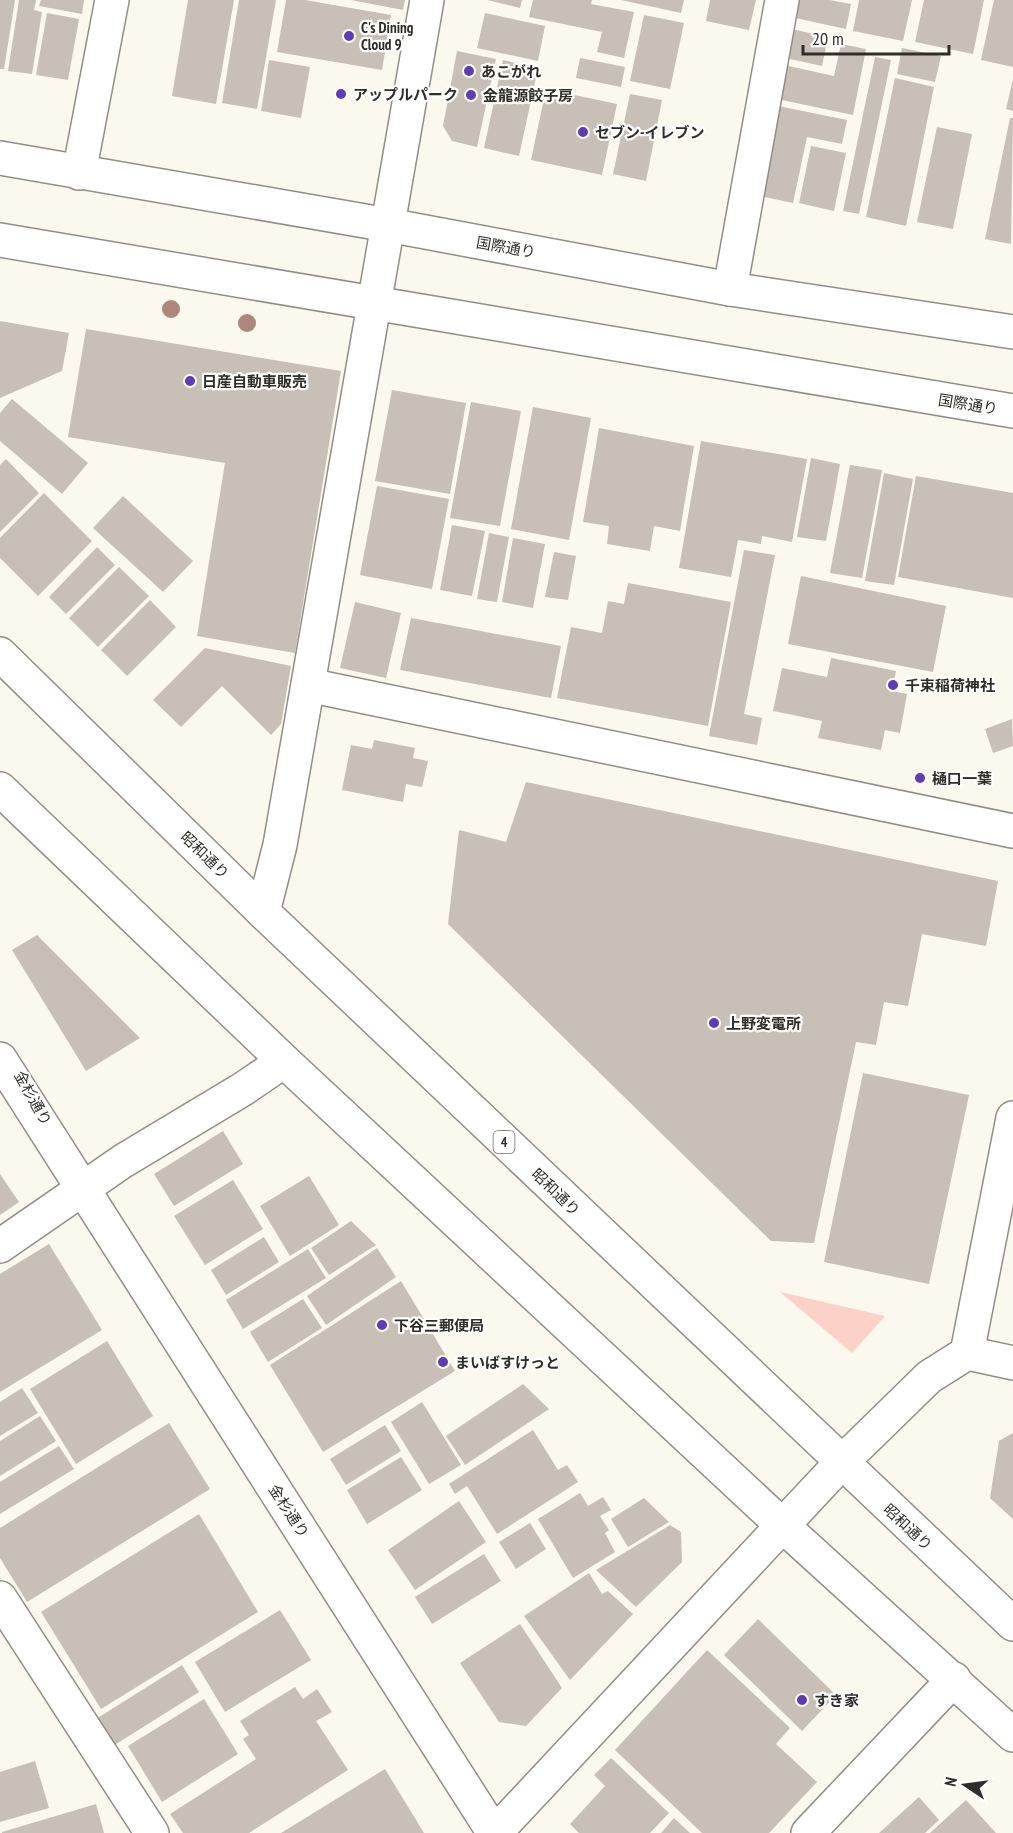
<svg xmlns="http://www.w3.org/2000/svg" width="1013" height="1833" viewBox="0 0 1013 1833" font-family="'PT Sans Narrow','Noto Sans JP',sans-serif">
<rect width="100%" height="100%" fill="#fbf8ed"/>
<!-- green -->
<path fill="#fbd1c8" d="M780,1292L885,1316L852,1353Z"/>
<!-- building -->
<g fill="#c8bfb7">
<path d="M0,0H15L4,69H0Z"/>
<path d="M19,0H36L34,10L42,12L32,74L8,71Z"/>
<path d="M41,0H84L82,14L39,6Z"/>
<path d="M188,0H234L216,104L172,96Z"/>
<path d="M239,0H276L257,109L222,103Z"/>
<path d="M286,0H305L391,15L382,70L277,52Z"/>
<path d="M351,0H405L403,10Z"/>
<path d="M487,0H522L520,8Z"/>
<path d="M533,0H592L591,4L634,12L624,58L597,52L602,32L529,17Z"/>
<path d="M621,0H684L681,13Z"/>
<path d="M710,0H756L749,30L706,21Z"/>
<path d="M790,0H830L851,4L846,29L786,16Z"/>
<path d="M859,0H912L903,41L853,31Z"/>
<path d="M924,0H984L973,54L915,42Z"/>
<path d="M994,0H1013V67L981,60Z"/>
<path d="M47,13L79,19L68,80L36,75Z"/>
<path d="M485,13L545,26L538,61L477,48Z"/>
<path d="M644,15L684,23L670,89L630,81Z"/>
<path d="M787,28L828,37L822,66L781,57Z"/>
<path d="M841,44L866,49L853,115L777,99L784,65L834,76Z"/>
<path d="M902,48L941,56L935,82L897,74Z"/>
<path d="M457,51L496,59L477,147L452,141L443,126Z"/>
<path d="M875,57L891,60L859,214L843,211Z"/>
<path d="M580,58L625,67L621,87L576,78Z"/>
<path d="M269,60L310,67L301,118L261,111Z"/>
<path d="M503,60L538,68L519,156L484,148Z"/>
<path d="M895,78L934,87L906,226L866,217Z"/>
<path d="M1013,79V111L1006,109Z"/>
<path d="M546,89L617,104L602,175L531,160Z"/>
<path d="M630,94L662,100L646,181L613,174Z"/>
<path d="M778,106L847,120L842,144L807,137L793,203L759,196Z"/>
<path d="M1010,118H1013L1011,244L985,239Z"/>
<path d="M937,127L972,134L953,229L917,222Z"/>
<path d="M811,146L846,153L834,211L799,203Z"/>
<path d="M0,321L69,333L62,371L0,398Z"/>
<path d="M86,329L341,371L295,653L197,636L225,463L68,437Z"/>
<path d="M392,390L466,403L450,494L375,481Z"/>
<path d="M12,399L88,463L62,494L0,441V413Z"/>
<path d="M471,402L521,411L500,526L450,518Z"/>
<path d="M533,407L591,418L569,540L511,529Z"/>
<path d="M599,428L694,446L680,531L654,526L650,551L607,544L609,526L583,522Z"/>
<path d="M701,441L807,459L792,542L762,536L761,544L738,540L731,577L679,568Z"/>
<path d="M811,458L840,464L826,541L797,537Z"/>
<path d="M6,459L39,493L0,532V465Z"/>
<path d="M850,465L882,470L862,578L830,573Z"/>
<path d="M884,473L913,479L894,585L865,581Z"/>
<path d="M916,476L1013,493V598L898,577Z"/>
<path d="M377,486L449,499L432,589L360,575Z"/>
<path d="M44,493L92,541L38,596L0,558V538Z"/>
<path d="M123,496L193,561L163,592L93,528Z"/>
<path d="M452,525L485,531L472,596L440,590Z"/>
<path d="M489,533L509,537L497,602L477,599Z"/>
<path d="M513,538L545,544L533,608L502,602Z"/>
<path d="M97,547L115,565L66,614L49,597Z"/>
<path d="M744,550L775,555L744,714L762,718L757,745L709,736Z"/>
<path d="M554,552L576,556L568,600L545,597Z"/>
<path d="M119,567L149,596L98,647L69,618Z"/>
<path d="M801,576L946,606L933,672L788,644Z"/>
<path d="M628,583L731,602L708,726L557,698L571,627L602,633L608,601L624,604Z"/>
<path d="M150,600L176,627L127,676L101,650Z"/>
<path d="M355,602L401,613L386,678L340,668Z"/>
<path d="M411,618L561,646L551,698L400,670Z"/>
<path d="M205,648L291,666L281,724L271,735L222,686L181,727L153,700Z"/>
<path d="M831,658L896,671L892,691L907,694L900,733L885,730L881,750L818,738L822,721L773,711L782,668L827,677Z"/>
<path d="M1012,719L1013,746L993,753L985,729Z"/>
<path d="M374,740L415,748L413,758L428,761L422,787L406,784L403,802L342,790L351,745L372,749Z"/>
<path d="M526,782L998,881L986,946L922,934L908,1006L884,1002L876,1045L856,1042L814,1243L771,1241L448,924L459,830L506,842Z"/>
<path d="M37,935L140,1038L86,1071L12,950Z"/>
<path d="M863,1073L969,1095L929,1284L824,1262Z"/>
<path d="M223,1131L243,1164L174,1206L154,1174Z"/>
<path d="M0,1174L19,1202L0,1215Z"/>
<path d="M309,1176L339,1225L290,1256L260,1206Z"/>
<path d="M233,1180L263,1229L205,1265L174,1216Z"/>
<path d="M351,1221L376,1245L329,1275L311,1248Z"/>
<path d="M264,1237L279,1262L226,1295L211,1270Z"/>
<path d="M49,1244L102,1330L0,1392V1274Z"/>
<path d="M377,1248L396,1277L326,1325L307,1296Z"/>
<path d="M308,1249L326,1278L243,1329L226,1300Z"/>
<path d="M401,1281L455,1371L323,1452L270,1365Z"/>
<path d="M303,1299L322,1328L268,1362L250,1332Z"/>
<path d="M107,1341L153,1416L76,1464L30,1389Z"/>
<path d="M523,1384L549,1409L465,1465L446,1436Z"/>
<path d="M22,1388L38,1413L0,1436V1402Z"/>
<path d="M422,1402L461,1465L429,1484L391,1422Z"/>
<path d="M40,1416L56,1441L0,1476V1441Z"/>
<path d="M169,1423L210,1489L27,1602L0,1558V1528Z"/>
<path d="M385,1425L401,1451L346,1485L330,1459Z"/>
<path d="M533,1430L558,1470L567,1465L578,1482L497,1534L467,1486L455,1494L449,1484Z"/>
<path d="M1013,1433V1519L990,1498L999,1441Z"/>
<path d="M59,1446L74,1469L0,1514V1482Z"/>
<path d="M401,1457L422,1490L367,1524L347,1490Z"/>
<path d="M580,1493L588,1506L603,1497L611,1510L600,1516L609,1530L605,1533L615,1552L573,1578L538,1519Z"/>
<path d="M644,1498L669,1522L628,1547L611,1519Z"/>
<path d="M459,1501L486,1542L415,1590L388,1550Z"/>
<path d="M199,1514L258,1612L101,1709L41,1612Z"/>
<path d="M530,1523L546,1549L516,1569L499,1542Z"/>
<path d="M670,1525L681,1532L682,1562L636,1607L596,1570Z"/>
<path d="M484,1554L501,1581L432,1624L415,1597Z"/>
<path d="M589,1573L602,1594L608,1591L633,1614L570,1680L524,1616Z"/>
<path d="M280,1610L311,1660L225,1712L195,1662Z"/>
<path d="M758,1619L836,1695L802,1731L724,1655Z"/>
<path d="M520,1624L562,1688L526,1726L499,1722L460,1663Z"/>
<path d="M707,1650L790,1728L776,1744L817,1782L769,1833H702L615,1750Z"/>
<path d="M182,1665L199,1692L113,1746L96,1719Z"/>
<path d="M295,1687L303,1699L317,1689L332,1712L316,1721L348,1770L249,1833H183L170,1814L256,1759L243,1739L249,1735L240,1721Z"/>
<path d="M204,1699L238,1754L162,1802L128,1746Z"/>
<path d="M611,1758L669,1813L650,1833H579L570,1824L605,1786L594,1775Z"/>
<path d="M35,1761L49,1808L0,1822V1772Z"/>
<path d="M385,1769L424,1833H281Z"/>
<path d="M919,1797L939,1820L925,1833H879Z"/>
<path d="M966,1800L996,1833H930Z"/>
<path d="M96,1804L104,1833H2V1832Z"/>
<path d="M674,1818L690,1833H661Z"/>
</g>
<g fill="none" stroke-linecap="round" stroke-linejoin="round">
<defs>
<g id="street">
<path d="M79,173L112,0"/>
<path d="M730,289L782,0"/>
<path d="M308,685L1013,831"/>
<path d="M263,912L280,845L427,0"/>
<path d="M0,1246L123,1161L243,1089L284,1061"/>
<path d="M0,1598L152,1833"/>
<path d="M808,1833L954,1679"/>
</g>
<g id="secondary">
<path d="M0,158L388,225L730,289L1013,332"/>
<path d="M0,240C338,296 675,357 1013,411"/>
<path d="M0,1059L494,1833"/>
<path d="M967,1353L1013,1363"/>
<path d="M495,1833L841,1463L929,1377L967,1353L1013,1118"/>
</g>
<g id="highway">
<path d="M0,654L263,912L1013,1624"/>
<path d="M0,789L284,1061L783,1526L1013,1735"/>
</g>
</defs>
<!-- street casing -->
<use href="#street" stroke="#918f85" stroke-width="36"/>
<!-- secondary casing -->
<use href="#secondary" stroke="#918f85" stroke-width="36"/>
<!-- highway casing -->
<use href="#highway" stroke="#918f85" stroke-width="36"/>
<!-- street -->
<use href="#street" stroke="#fff" stroke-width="33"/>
<!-- secondary -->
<use href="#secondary" stroke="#fff" stroke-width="33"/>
<!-- highway -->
<use href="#highway" stroke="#fff" stroke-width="33"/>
</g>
<!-- trees -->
<g fill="#ad877c">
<circle cx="171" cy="309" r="9"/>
<circle cx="247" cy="323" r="9"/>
</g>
<!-- markers -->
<g fill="#603cb4" stroke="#fff" stroke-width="2">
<circle cx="349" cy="36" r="6"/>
<circle cx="469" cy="71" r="6"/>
<circle cx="341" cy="94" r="6"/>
<circle cx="471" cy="95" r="6"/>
<circle cx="583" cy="132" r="6"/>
<circle cx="190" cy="381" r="6"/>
<circle cx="893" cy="685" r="6"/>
<circle cx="920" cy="778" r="6"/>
<circle cx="714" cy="1023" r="6"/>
<circle cx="382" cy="1325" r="6"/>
<circle cx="443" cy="1362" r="6"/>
<circle cx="802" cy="1700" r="6"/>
</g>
<g text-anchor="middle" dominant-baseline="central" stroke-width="4.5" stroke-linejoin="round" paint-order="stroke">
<!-- shield labels -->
<rect fill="#fff" stroke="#6d6d69" stroke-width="1.5" x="493.5" y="1131" width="21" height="22" rx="4.5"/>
<g font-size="14" font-weight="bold" fill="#2f2e29">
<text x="504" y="1142">4</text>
</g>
<!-- poi labels -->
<g font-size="15" font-weight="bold" fill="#2f2e29" stroke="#fff" text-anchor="start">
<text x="361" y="27">C's Dining<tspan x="361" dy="17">Cloud 9</tspan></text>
<text x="481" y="71">あこがれ</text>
<text x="353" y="94">アップルパーク</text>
<text x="483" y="95">金龍源餃子房</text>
<text x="595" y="132">セブン-イレブン</text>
<text x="202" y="381">日産自動車販売</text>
<text x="905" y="685">千束稲荷神社</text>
<text x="932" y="778">樋口一葉</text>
<text x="726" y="1023">上野変電所</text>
<text x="394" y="1325">下谷三郵便局</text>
<text x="455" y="1362">まいばすけっと</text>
<text x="814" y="1700">すき家</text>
</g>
<!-- street labels -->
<g font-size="15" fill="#2f2e29" stroke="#fff">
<text transform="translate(506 247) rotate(10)">国際通り</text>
<text transform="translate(968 404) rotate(9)">国際通り</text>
<text transform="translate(205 855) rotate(44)">昭和通り</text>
<text transform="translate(33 1098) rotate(61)">金杉通り</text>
<text transform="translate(556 1192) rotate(44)">昭和通り</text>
<text transform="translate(289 1511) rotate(57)">金杉通り</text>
<text transform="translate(908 1527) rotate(43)">昭和通り</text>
</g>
</g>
<!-- north arrow -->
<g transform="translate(965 1785) rotate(283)" stroke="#ffffff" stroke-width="4.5" paint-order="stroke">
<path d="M0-4.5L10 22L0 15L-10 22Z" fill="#2f2e29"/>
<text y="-9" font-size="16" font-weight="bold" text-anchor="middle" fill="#2f2e29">N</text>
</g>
<!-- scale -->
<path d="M803 45v9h146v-9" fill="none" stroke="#2f2e29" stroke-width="3"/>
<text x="812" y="45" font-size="18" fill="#2f2e29" stroke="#ffffff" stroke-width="4.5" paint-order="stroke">20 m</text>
</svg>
